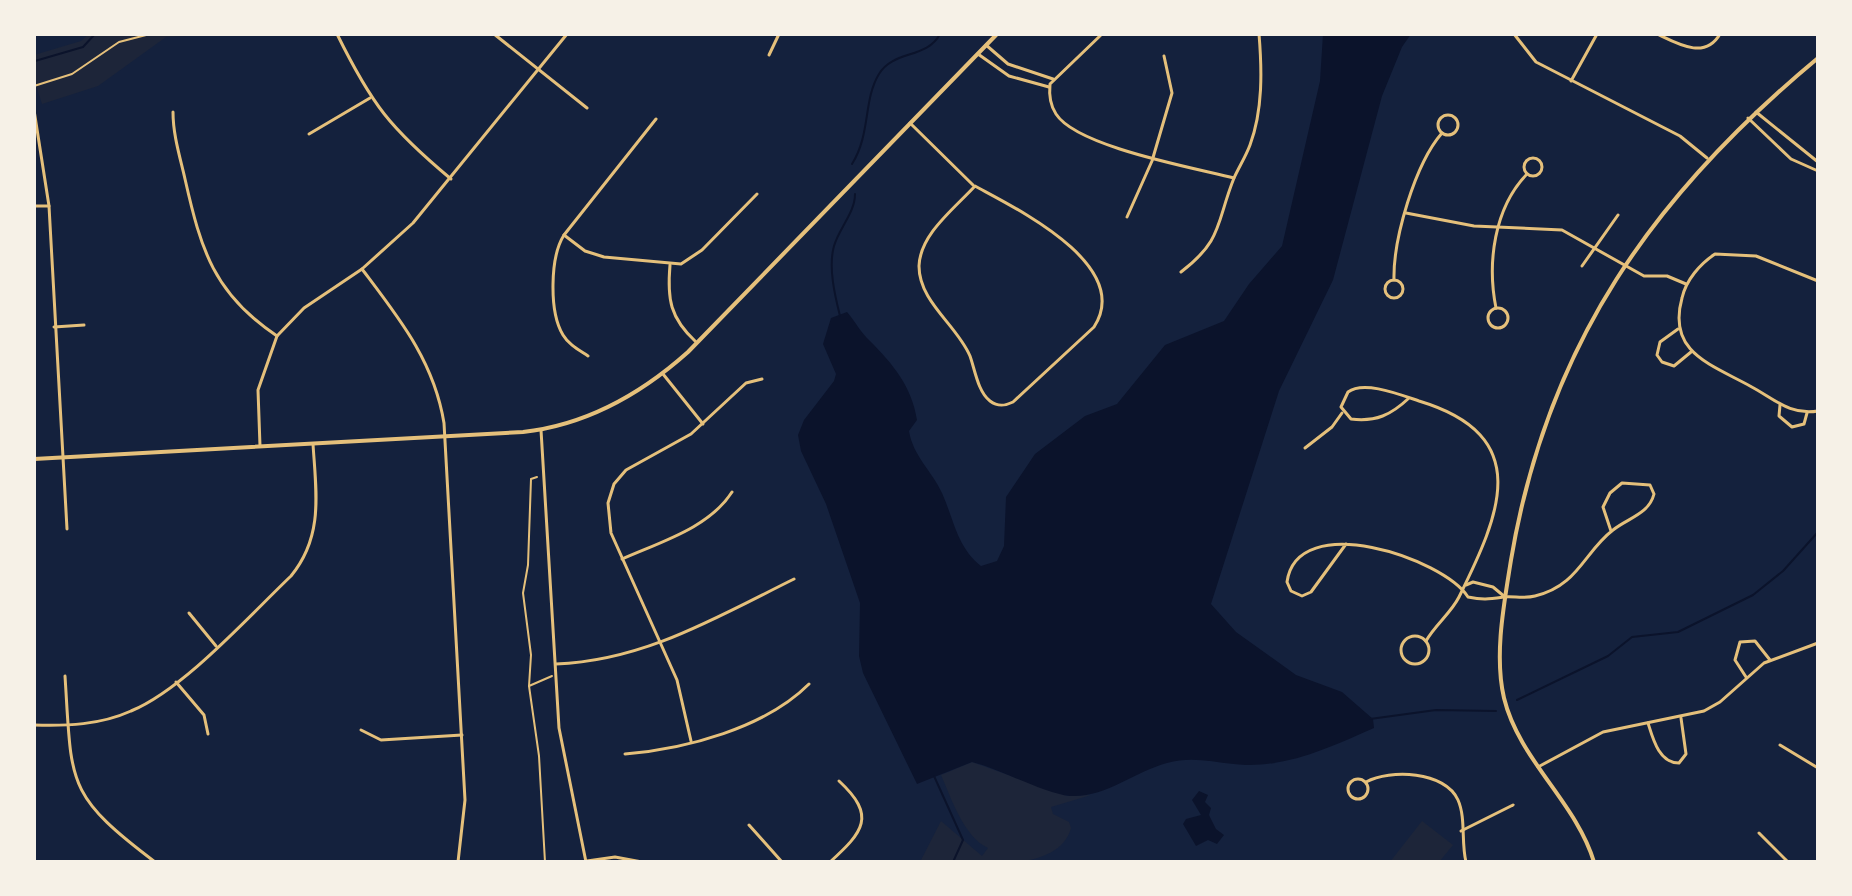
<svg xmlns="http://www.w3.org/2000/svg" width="1852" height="896" viewBox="0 0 1852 896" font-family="Arial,sans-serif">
<rect width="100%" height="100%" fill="#14213d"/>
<!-- green -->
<g fill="#1d2539">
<path d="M89,34H226L166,37L98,86L42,104L34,79V55L81,41Z"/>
<path d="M972,762L1067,796L1091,795L1051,807L1053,814L1069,822L1071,828C1058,877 962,862 920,862L941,821L982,856L988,848C964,837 951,798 941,775Z"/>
<path d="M1422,821L1453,845L1439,862H1390Z"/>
</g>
<!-- water -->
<g fill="#0b132b">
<path d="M1323,34H1411L1402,47L1382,96L1333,280L1279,391L1211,604L1236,632L1296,675L1342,692L1373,719L1374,728C1333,746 1291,766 1246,765C1218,764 1195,755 1167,763C1134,772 1105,798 1070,796C1045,794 1000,769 972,762L917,784L863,673L859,656L860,603L826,504L801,451L798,435L804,420L834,381L836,374L823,344L831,318L847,312C855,321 861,333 870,341C893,364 912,387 917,420L909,431C913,456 932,471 942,493C954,520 957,547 981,566L997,561L1004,546L1006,497L1035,454L1085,416L1117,404L1165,345L1224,321L1249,284L1282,246L1320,81Z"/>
<path d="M1199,791L1208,795L1205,802L1211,808L1209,815L1216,829L1224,835L1217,844L1208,840L1196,846L1183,824L1186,819L1201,815L1192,800Z"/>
</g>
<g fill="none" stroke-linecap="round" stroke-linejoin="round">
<!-- stream -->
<g stroke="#0b132b" stroke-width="2">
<path d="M35,61L83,47L95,34"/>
<path d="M852,164C871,134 863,100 879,74C893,50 927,59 940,34"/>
<path d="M840,316C835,296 828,267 834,246C839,228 855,213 855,194"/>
<path d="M1517,700L1608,656L1632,637L1678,632L1753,595L1783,571L1818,532"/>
<path d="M1370,719L1436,710L1496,711"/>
<path d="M934,776L963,840L953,862"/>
</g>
<!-- path -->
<g stroke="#e5c07b" stroke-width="2">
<path d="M34,86L72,74L119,42L150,34"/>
<path d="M537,477L531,479L528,565L523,593L531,655L529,686L539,756L545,862"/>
<path d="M529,686L552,676"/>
</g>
<!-- minor -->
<g stroke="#e5c07b" stroke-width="3">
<path d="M337,34C372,105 390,128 451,179"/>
<path d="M494,34L587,108"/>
<path d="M1102,34L1050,84C1049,94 1050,105 1056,114C1077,147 1195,168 1234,178"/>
<path d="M1514,34L1536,62L1680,136L1707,158"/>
<path d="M1657,34C1678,44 1705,60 1720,34"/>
<path d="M986,45L1008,64L1053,79"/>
<path d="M978,54L1009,76L1049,87"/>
<path d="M769,55L779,34"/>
<path d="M1571,81L1597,34"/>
<path d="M34,110L49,206L67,529"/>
<path d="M173,112C173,135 180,157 185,179C201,250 214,294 277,336"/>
<path d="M1756,112L1818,162"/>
<circle cx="1448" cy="125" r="10"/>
<path d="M1748,118L1791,159L1818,171"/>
<path d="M910,123L973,185"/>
<path d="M309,134L370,98"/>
<circle cx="1533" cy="167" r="9"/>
<path d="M975,186C1015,208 1134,265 1094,327L1013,402C1005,406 998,407 990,401C978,392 975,370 970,356C957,325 919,302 919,266C920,234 955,208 975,186Z"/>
<path d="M34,206H49"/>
<path d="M1406,213L1474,226L1562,230L1644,276H1667L1686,284"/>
<path d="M1127,217L1152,161L1172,93L1164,56"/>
<path d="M564,235L585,251L604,257L681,264L702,250L757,194"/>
<path d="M670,265C667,299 670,318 696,342"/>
<path d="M1582,266L1618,215"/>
<path d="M362,269C399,318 434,361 444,423L465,800L458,862"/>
<path d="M1181,272C1223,240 1216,223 1234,178C1239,167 1246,156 1250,145C1263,110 1262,70 1259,34"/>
<circle cx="1394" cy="289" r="9"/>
<path d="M1394,280C1393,239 1415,164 1442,133"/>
<path d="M1818,281L1756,256L1715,254C1700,264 1686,280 1682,298C1667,352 1710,364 1750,386C1773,398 1790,416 1818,411"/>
<path d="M1496,308C1487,263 1494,208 1527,174"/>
<circle cx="1498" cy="318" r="10"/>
<path d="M54,327L84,325"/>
<path d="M1678,329L1660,342L1657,355L1662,362L1674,366L1691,352"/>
<path d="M588,356C579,350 569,345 563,335C549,312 550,257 564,235L656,119"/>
<path d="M663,374L703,424"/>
<path d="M1409,398C1391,415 1376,422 1351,419L1341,407L1348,392C1364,380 1401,395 1419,401C1535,436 1500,514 1459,597C1451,613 1435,625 1426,641"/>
<path d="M1780,405L1779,416L1792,427L1804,424L1807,413"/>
<path d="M541,430L559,728L586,862"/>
<path d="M260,446L258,390L277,336L304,308L362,269L413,223L567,34"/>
<path d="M1305,448L1332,427L1342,413"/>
<path d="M1346,544L1311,592L1302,596L1291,591L1287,582C1297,509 1443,558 1468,597C1483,600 1489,599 1504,597C1514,596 1524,599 1535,596C1578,586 1584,552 1613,530C1628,518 1649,514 1654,494L1650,485L1622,483L1610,493L1603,507L1611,531"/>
<path d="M622,559C660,542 709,528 732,492"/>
<path d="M1466,585L1473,582L1493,587L1505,597"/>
<path d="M189,613L216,646"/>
<circle cx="1415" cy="650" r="14"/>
<path d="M556,664C644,661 717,617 794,579"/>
<path d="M65,676C72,784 65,794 155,862"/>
<path d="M1746,677L1735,660L1740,642L1755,641L1770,660"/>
<path d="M176,682L204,715L208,734"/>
<path d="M1648,723C1653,739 1659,763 1679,763L1686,754L1681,718"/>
<path d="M34,725C67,726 100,725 131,711C184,689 248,617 291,576C324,536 316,492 313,444"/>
<path d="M361,730L381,740L462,735"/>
<path d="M691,741L677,680L611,533L608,503L614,484L626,470L691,434L746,383L762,379"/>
<path d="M1780,745L1818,768"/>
<path d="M625,754C686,749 765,728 809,684"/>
<path d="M1538,767L1603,732L1704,711L1720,702L1764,663L1818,643"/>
<circle cx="1358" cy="789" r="10"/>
<path d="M1366,782C1390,769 1445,771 1458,800C1466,818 1461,842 1466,862"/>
<path d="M749,825L782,862"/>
<path d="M1461,831L1513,805"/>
<path d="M1759,833L1788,862"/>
<path d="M587,861L615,857L642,862"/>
<path d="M830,862C863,832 877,816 839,781"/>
</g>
<!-- tertiary -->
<g stroke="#e5c07b" stroke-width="4">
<path d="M34,459L523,432C586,425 641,394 688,352L997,34"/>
<path d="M1594,862C1576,802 1519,760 1504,698C1494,655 1504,604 1511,560C1547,345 1653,195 1818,58"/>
</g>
</g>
<!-- border -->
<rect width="1852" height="896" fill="none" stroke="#f6f1e7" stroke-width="72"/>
</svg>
